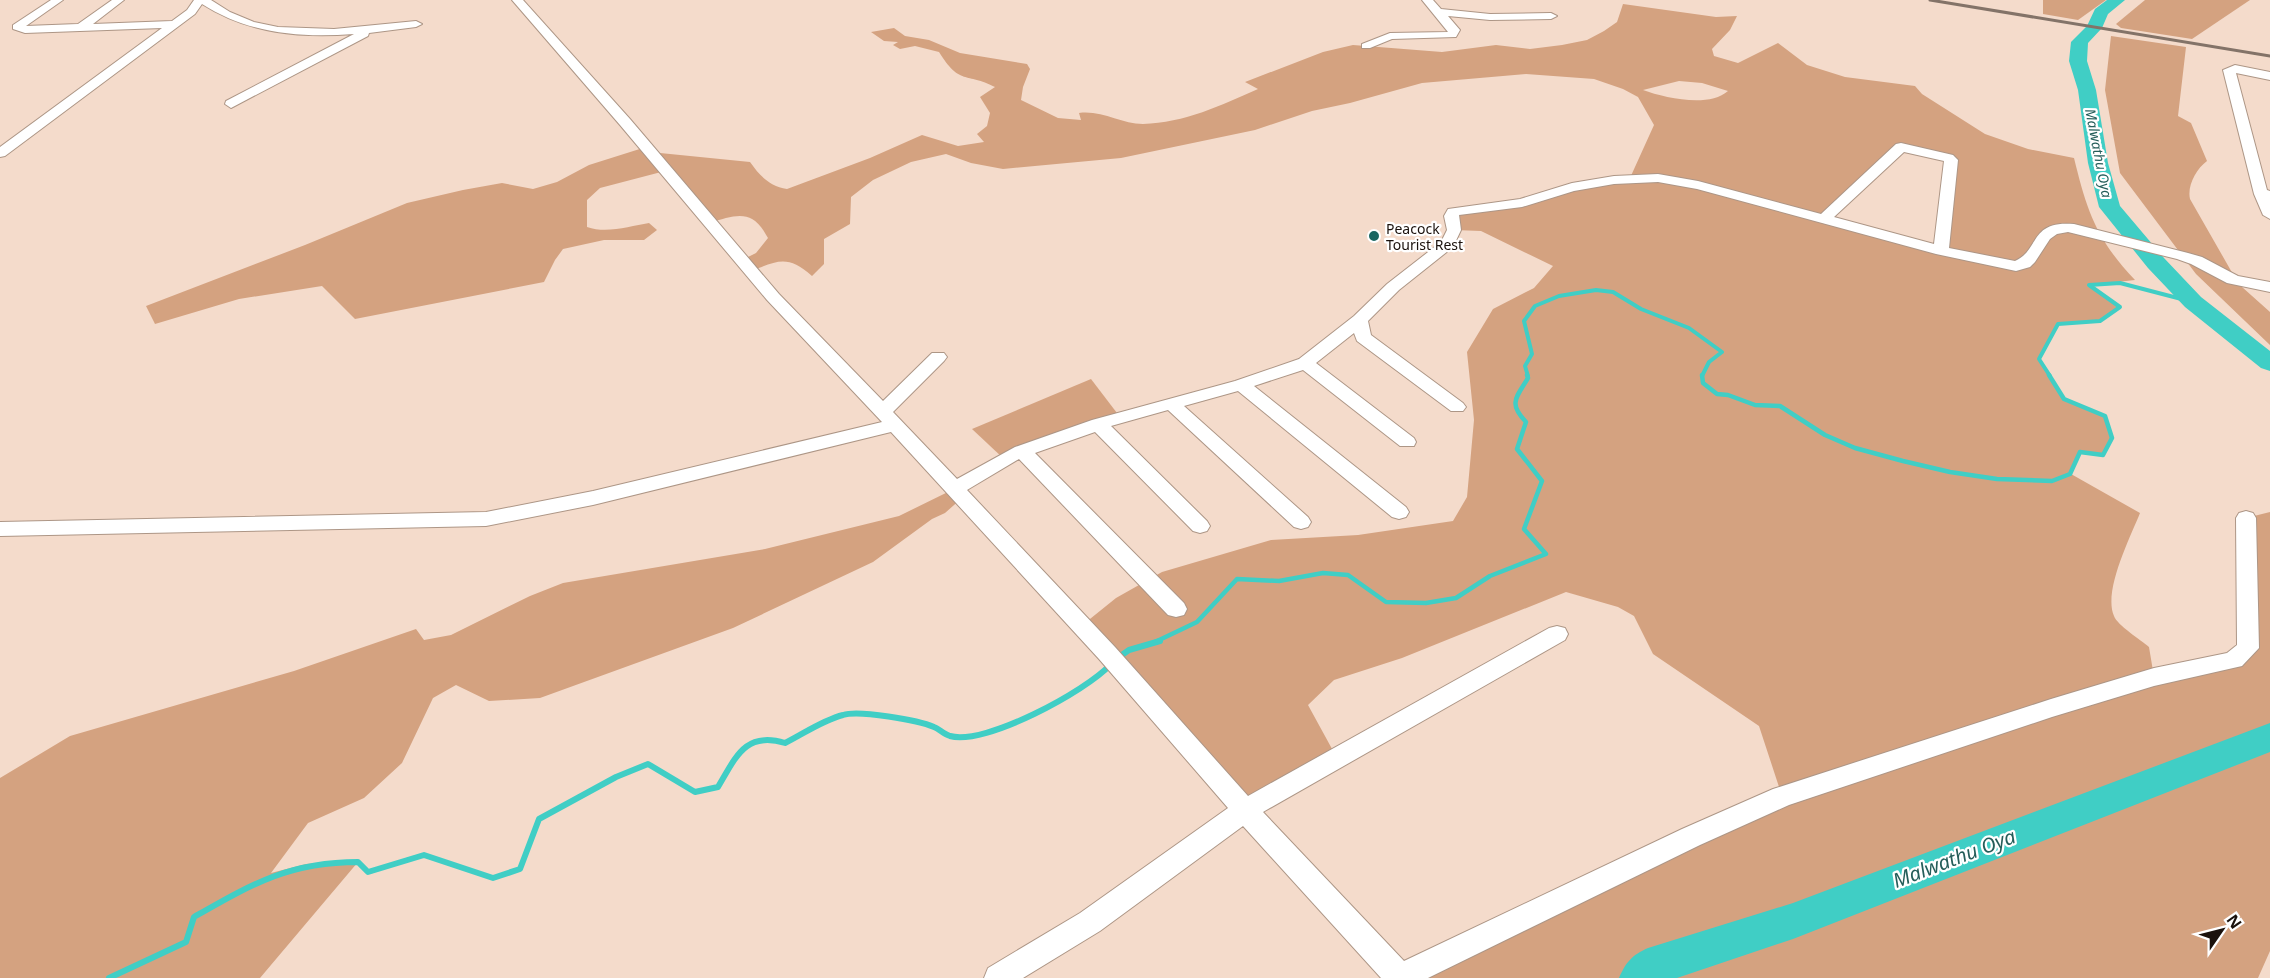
<svg xmlns="http://www.w3.org/2000/svg" width="2270" height="978" viewBox="0 0 2270 978" font-family="'Noto Sans',sans-serif">
<rect width="100%" height="100%" fill="#f4dbcb"/>
<!-- green -->
<g fill="#d4a280" fill-rule="evenodd">
<path d="M2043,0H2106L2078,20L2043,14Z"/>
<path d="M2145,0H2250L2192,39L2121,28L2116,24Z"/>
<path d="M1623,4L1716,17L1737,16L1730,30L1712,49L1714,56L1738,63L1778,43L1807,65L1845,77L1915,86L1922,94L1985,134L2028,149L2074,158C2087,211 2096,239 2135,280L2090,285L2120,307L2100,321L2058,324L2039,359L2064,399L2105,416L2112,438L2103,455L2080,453L2071,474L2140,513C2130,538 2103,591 2114,616C2117,625 2141,640 2149,647L2154,677L2248,648L2246,518L2270,512V951L2258,978H1391L1782,796L1759,726L1653,654L1634,616L1618,607L1566,592L1402,658L1334,680L1308,705L1337,758L1245,810L1080,627L1116,598L1162,572L1271,540L1358,535L1453,521L1467,497L1474,420L1467,352L1493,309L1534,288L1553,266L1481,231L1454,230L1451,216L1572,187L1630,178L1654,125L1638,97L1623,89L1594,79L1526,74L1422,83L1350,103L1312,111L1255,130L1121,158L1003,169L971,163L946,154L911,162L873,180L851,197L850,224L824,239V264L812,276C788,255 779,260 751,271L742,260L756,253L768,238C752,208 737,215 709,223L665,171L600,188L587,200V227C607,234 630,226 649,223L657,230L644,240H604L563,249L555,260L544,282L355,319L322,286L239,299L155,324L146,306L305,245L407,203L463,190L502,183L533,189L557,182L589,165L646,147L650,152L750,162C760,176 769,186 787,189L870,158L922,135L958,146L984,142L977,134L987,126L990,113L980,97L995,87C966,72 960,86 939,52L915,46L900,49L893,45L898,42L884,41L871,32L894,28L905,36L929,40L960,53L1027,64L1030,69L1023,87L1021,100L1058,118L1081,120L1079,113C1102,110 1121,124 1143,124C1184,123 1222,105 1258,89L1245,82L1323,52L1353,45L1442,52L1496,45L1530,49L1562,45L1587,40L1604,31L1617,22ZM1679,81L1702,83L1728,91C1709,108 1665,98 1643,90ZM1901,148L1951,161L1941,251L1824,219Z"/>
<path d="M2111,36L2186,47L2178,116L2191,123L2207,161C2196,169 2187,186 2190,199L2234,276L2242,287L2270,312V345L2196,274L2120,173L2105,90Z"/>
<path d="M1091,379L1120,417L1004,459L972,429Z"/>
<path d="M954,489L962,498L945,513L932,519L873,562L733,628L540,698L489,701L456,685L433,698L402,763L364,798L308,823L271,873L306,864L338,861L358,862L260,978H0V778L70,736L294,671L416,629L424,640L451,635L530,596L563,583L765,549L899,516Z"/>
</g>
<g fill="none" stroke-linecap="round" stroke-linejoin="round">
<!-- stream-far2 -->
<g stroke="#40cec5" stroke-width="4">
<path d="M1528,376L1525,366L1532,354L1524,321L1535,306L1559,296L1596,290L1613,292L1641,309L1689,328L1722,352L1709,362L1702,376"/>
<path d="M2050,376L2039,359L2058,324L2100,321L2120,307L2089,285L2120,283L2193,302"/>
</g>
<!-- stream-far1 -->
<g stroke="#40cec5" stroke-width="4.5">
<path d="M1702,375L1703,383L1717,394L1728,395L1755,405L1780,406L1825,435L1855,448L1903,461L1950,472L1997,479L2052,481L2070,474L2080,452L2103,455L2112,438L2105,416L2064,399L2049,375"/>
<path d="M1155,642L1197,622L1237,579L1279,581L1323,573L1348,575L1386,602L1426,603L1456,598L1490,576L1546,554L1524,529L1542,481L1517,449L1526,422C1508,403 1516,398 1528,378L1527,375"/>
</g>
<!-- stream -->
<g stroke="#40cec5" stroke-width="6">
<path d="M1119,657L1129,650L1160,641"/>
<path d="M109,978L186,942L194,917C252,884 289,862 358,862L368,872L424,855L493,878L520,869L539,819L616,777L648,764L695,792L718,787C736,757 745,731 785,743C803,734 823,720 843,715C859,710 918,720 934,727C939,729 944,734 950,736C985,746 1086,691 1110,665"/>
</g>
<!-- river -->
<g fill="#40cec5" fill-rule="evenodd">
<path d="M2107,0H2125L2108,14L2102,28L2088,43L2087,61L2096,90L2108,163L2120,206L2164,258L2201,297L2270,351V371L2261,368L2185,307L2148,268L2099,207L2088,163L2078,90L2069,61L2071,42L2087,26L2095,9Z"/>
<path d="M2270,723V752L1793,939L1677,978H1619C1626,962 1632,955 1648,948L1793,903Z"/>
</g>
<defs>
<g id="minor">
<path d="M51,0H63L26,26L78,24L112,0H124L93,24L172,21L187,10L194,0H211L230,12L254,22L278,27L334,29L416,21L422,24L416,27L369,33L368,36L231,108L225,104L226,101L354,34C300,38 249,34 202,4L195,14L5,156L0,157V147L162,28L25,33L13,29V25Z"/>
<path d="M512,0H523L630,119L779,294L883,401L932,353H944L947,357L944,361L893,412L957,479L1015,447L1092,420L1235,381L1299,359L1354,316L1387,284L1441,242L1447,230L1444,216L1448,209L1520,199L1572,183L1614,176L1658,174L1698,181L1821,214L1896,144L1901,143L1953,155L1958,160L1949,248L2015,261C2040,250 2029,220 2074,224L2188,253L2202,257L2238,276L2270,282V292L2227,283L2191,264L2177,259L2068,232L2057,234L2050,239L2035,262L2030,267L2016,271L1936,254L1697,189L1658,182L1614,184L1574,191L1522,207L1459,215L1461,230L1453,247L1399,290L1368,321L1371,335L1463,403L1466,407L1463,411H1451L1357,341L1354,333L1316,363L1414,438L1416,442L1414,446H1400L1303,370L1254,386L1406,507L1409,512L1406,517L1399,519L1392,517L1238,391L1184,406L1308,517L1311,522L1308,527L1301,529L1294,527L1168,410L1111,426L1207,521L1210,526L1207,531L1200,533L1193,531L1095,432L1035,453L1184,603L1187,609L1184,615L1176,617L1168,615L1019,459L967,490L1115,647L1248,796L1549,628L1557,626L1565,628L1568,634L1565,640L1263,812L1404,961L1682,829L1773,789L2051,699L2154,668L2227,653L2237,645L2236,518L2239,513L2246,511L2253,513L2256,518L2259,648L2242,666L2154,686L2052,717L1789,805L1700,845L1428,978H1381L1243,826L1100,931L1023,978H984L988,968L1080,913L1228,808L1099,659L891,432L593,505L486,526L0,536V522L486,512L593,491L882,422L767,300L620,125ZM1904,152L1944,161L1934,244L1834,217Z"/>
<path d="M1422,0H1433L1441,9L1490,14L1551,13L1557,16L1551,19L1490,20L1448,16L1460,30L1456,37L1392,39L1370,48H1362V44L1390,33L1448,32Z"/>
<path d="M2235,65L2270,72V80L2236,73L2267,190L2270,191V219L2263,215L2254,194L2223,70Z"/>
</g>
</defs>
<!-- minor casing -->
<use href="#minor" stroke="#ad9686" stroke-width="2"/>
<!-- minor -->
<use href="#minor" fill="#fff" fill-rule="evenodd"/>
<!-- rail -->
<path stroke="#837368" stroke-width="3" d="M1930,0L2270,56"/>
</g>
<!-- markers -->
<circle fill="#1a6661" stroke="#fff" stroke-width="2" cx="1374" cy="236" r="6"/>
<g text-anchor="middle" dominant-baseline="central" stroke-width="4.5" stroke-linejoin="round" paint-order="stroke">
<!-- far-water labels -->
<g font-size="14" font-style="italic" fill="#255e5a" stroke="#fff">
<text transform="translate(2099 153) rotate(79)">Malwathu Oya</text>
</g>
<!-- far-poi labels -->
<g font-size="14" fill="#1a110c" stroke="#fff" text-anchor="start">
<text x="1386" y="228">Peacock<tspan x="1386" dy="16">Tourist Rest</tspan></text>
</g>
<!-- near-water labels -->
<g font-size="20" font-style="italic" fill="#255e5a" stroke="#fff">
<text transform="translate(1954 858) rotate(-21)">Malwathu Oya</text>
</g>
</g>
<!-- north arrow -->
<g transform="translate(2222 930) rotate(55)" stroke="#ffffff" stroke-width="4.5" paint-order="stroke">
<path d="M0-4.5L10 22L0 15L-10 22Z" fill="#1a110c"/>
<text y="-9" font-size="16" font-weight="bold" text-anchor="middle" fill="#1a110c">N</text>
</g>
</svg>
